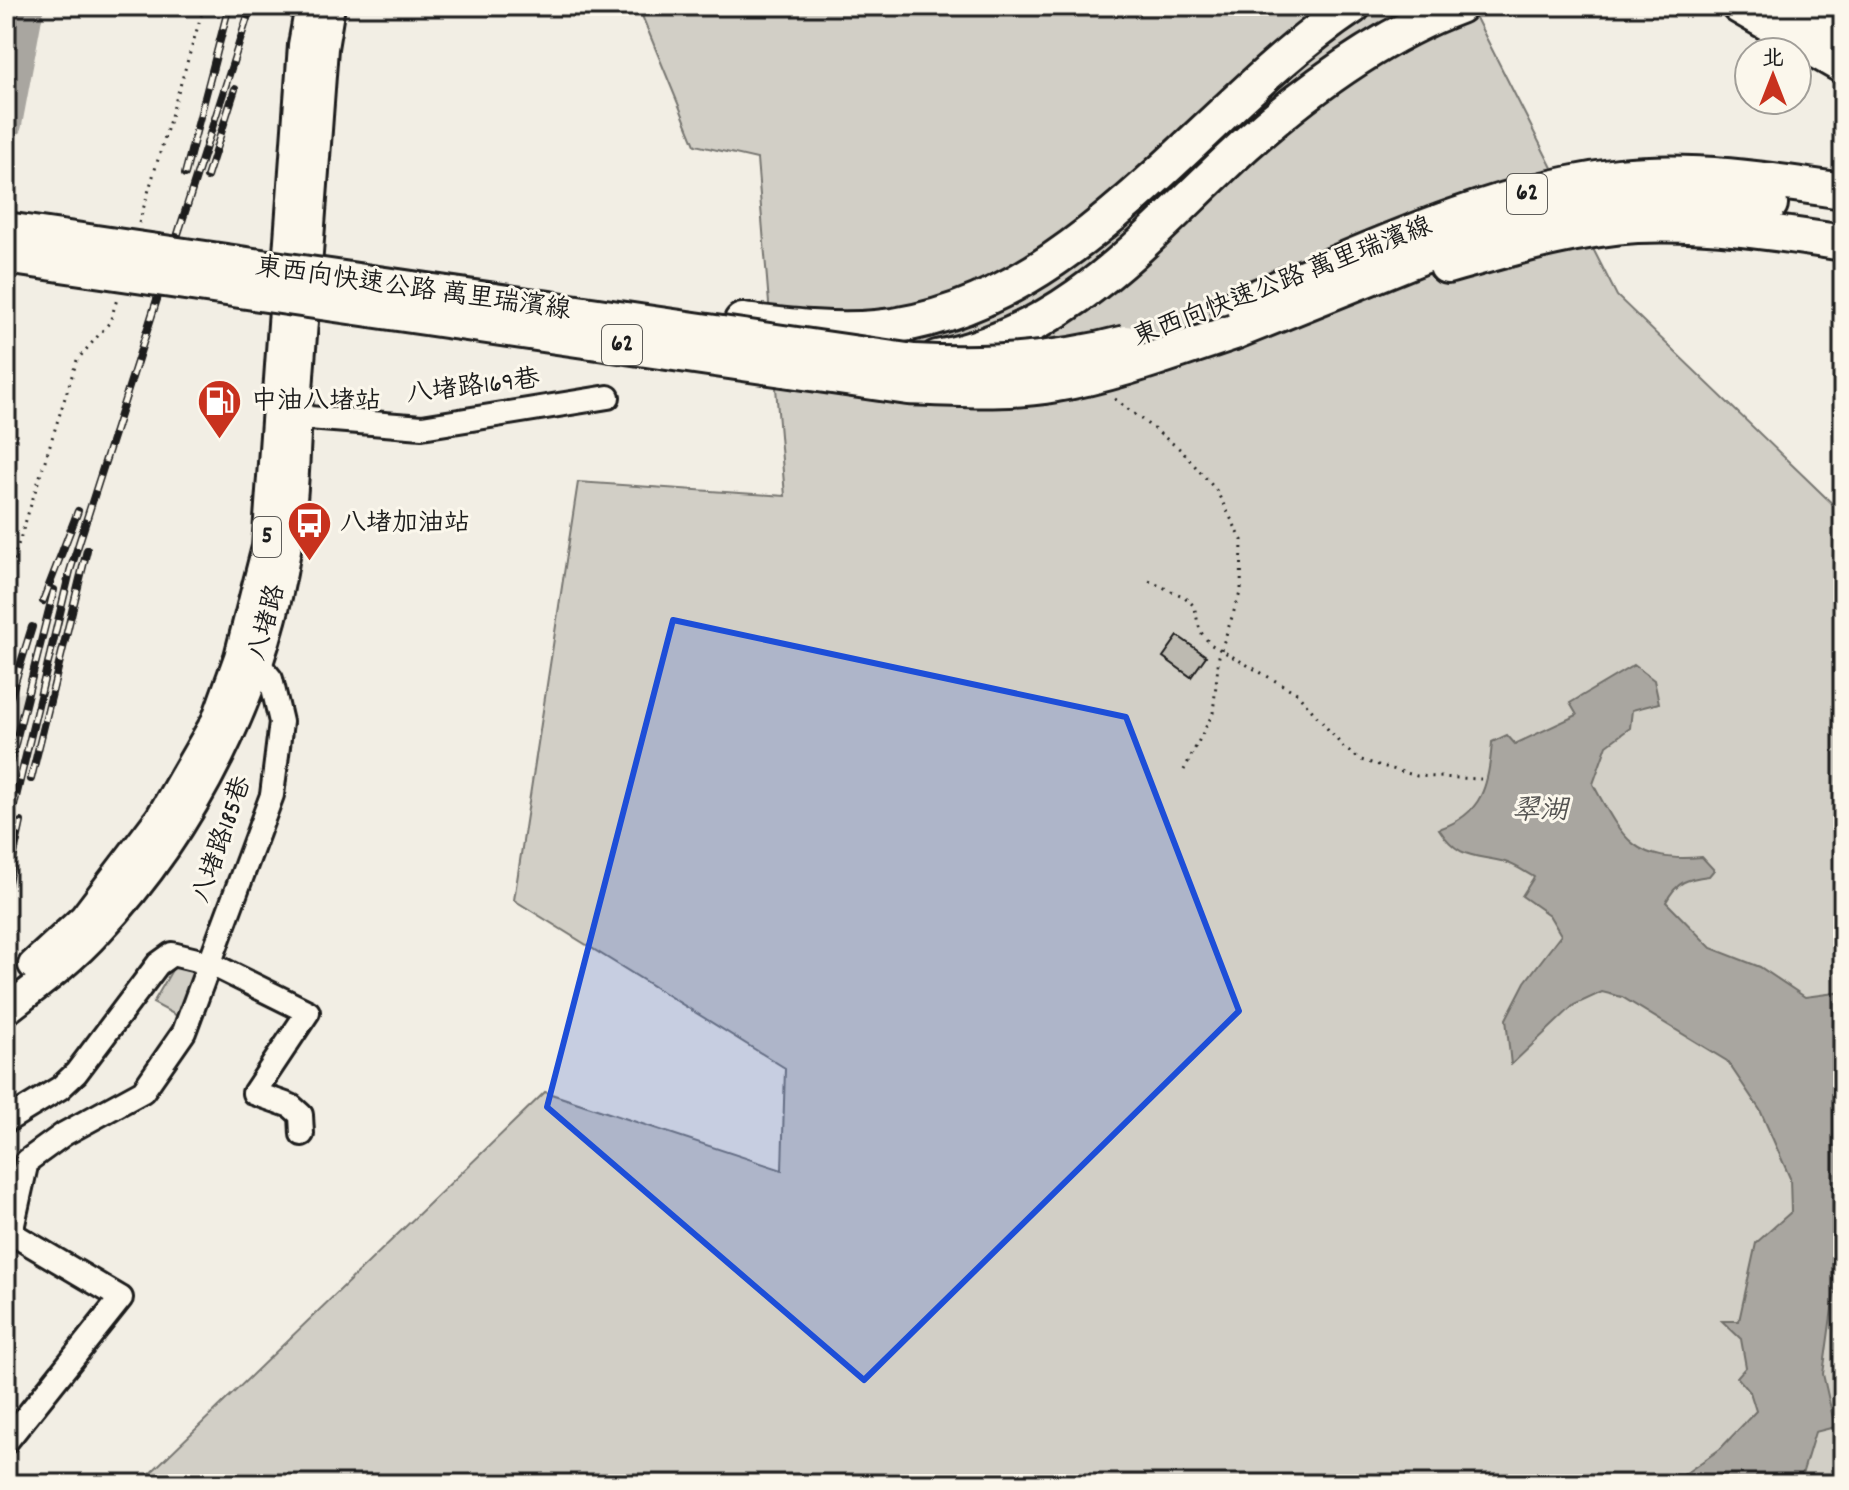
<svg xmlns="http://www.w3.org/2000/svg" width="1849" height="1490" viewBox="0 0 1849 1490" font-family="Dekko,'LXGW WenKai TC',sans-serif">
<rect width="100%" height="100%" fill="#f2eee4"/>
<filter id="ink" filterUnits="userSpaceOnUse"><feTurbulence type="fractalNoise" baseFrequency=".0125" numOctaves="2"/><feDisplacementMap in="SourceGraphic" scale="16" xChannelSelector="R" yChannelSelector="G"/><feConvolveMatrix kernelMatrix="1 2 1 2 8 2 1 2 1" color-interpolation-filters="sRGB"/></filter>
<g filter="url(#ink)">
<!-- built -->
<path fill="#e2ded5" d="M8,686L10,697L29,690L6,781Z"/>
<!-- green -->
<g fill="#d2cfc6" stroke="#777671" stroke-width="2">
<path d="M638,6H1470L1617,296L1843,514V1484H139L545,1092L782,1170L785,1068L514,900L578,482L785,496L757,159L695,145Z"/>
<path d="M176,963L204,978L181,1018L153,1003Z"/>
</g>
<!-- water -->
<path fill="#a9a6a0" stroke="#716f6b" stroke-width="2" d="M1634,665L1654,680L1659,703L1632,710L1630,728L1607,745L1593,784C1623,840 1634,863 1702,857L1714,870L1709,876C1687,879 1677,881 1666,902L1711,948L1760,967L1805,997L1843,992V1293L1834,1294L1823,1374L1835,1427L1815,1432L1801,1478L1803,1484H1688L1682,1476L1720,1449L1756,1411L1750,1392L1737,1377L1746,1367L1741,1339L1722,1321H1739L1756,1243L1791,1212L1790,1178L1760,1110L1727,1061L1622,997L1602,992L1574,1005L1511,1065L1506,1019L1525,982L1561,935L1549,915L1522,896L1534,877C1525,872 1515,865 1505,862C1474,854 1459,860 1439,829C1483,814 1489,784 1492,742L1507,735L1515,744L1577,715L1570,703Z"/>
<g fill="none" stroke-linecap="round" stroke-linejoin="round">
<!-- river -->
<path stroke="#a9a6a0" stroke-width="32" d="M6,124L28,6"/>
</g>
<!-- building -->
<path fill="#bdbab1" stroke="#1c1c1c" stroke-width="2" d="M1178,636L1206,656L1191,677L1163,657Z"/>
<g fill="none" stroke-linecap="round" stroke-linejoin="round">
<defs>
<g id="minor">
<path d="M296,417L422,427L608,397"/>
<path d="M6,1121L60,1088L76,1073L158,964L172,954L209,963L308,1012L254,1093L291,1106L301,1115L302,1134"/>
<path d="M6,1238L11,1233L27,1161L64,1134L143,1091L184,1032L272,795L281,722L271,679L258,663L247,660"/>
<path d="M6,1442L121,1298L11,1233"/>
</g>
<g id="major">
<path d="M33,965L84,918L160,818L216,721L239,657L267,547L303,45L310,6"/>
<path d="M6,1010C38,985 71,961 98,931C193,831 265,687 286,550C296,489 295,424 300,362C307,258 315,153 323,48L330,6"/>
</g>
<g id="highway">
<path d="M1739,6L1843,66"/>
<path d="M1799,6L1843,32"/>
<path d="M1447,266C1509,249 1572,229 1637,225C1707,222 1774,232 1843,243"/>
<path d="M1229,309C1355,257 1483,192 1619,176C1693,168 1770,180 1843,191"/>
<path d="M742,321C787,326 831,332 876,328C1077,309 1197,109 1353,6"/>
<path d="M1234,332L1497,226L1585,207L1651,199L1770,204"/>
<path d="M937,358C1076,330 1147,234 1246,144C1308,89 1381,35 1459,6"/>
</g>
</defs>
<!-- minor casing -->
<use href="#minor" stroke="#1c1c1c" stroke-width="28"/>
<!-- major casing -->
<use href="#major" stroke="#1c1c1c" stroke-width="34"/>
<!-- highway casing -->
<use href="#highway" stroke="#1c1c1c" stroke-width="40"/>
<!-- path -->
<g stroke="#1c1c1c" stroke-width="3" stroke-dasharray="2 6" stroke-linecap="butt">
<path d="M139,223L204,6"/>
<path d="M1115,399L1181,450L1216,490L1242,540L1241,590L1219,656L1213,713L1184,770"/>
<path d="M1149,581L1185,597L1194,606L1200,631L1210,644L1297,693L1344,748L1361,760L1417,776L1481,779"/>
<path d="M6,583L77,360L110,322L117,299"/>
</g>
<!-- minor -->
<use href="#minor" stroke="#fbf7ec" stroke-width="22"/>
<!-- major -->
<use href="#major" stroke="#fbf7ec" stroke-width="28"/>
<!-- highway -->
<use href="#highway" stroke="#fbf7ec" stroke-width="34"/>
<defs>
<g id="rail">
<path d="M185,174L229,6"/>
<path d="M207,177L235,89"/>
<path d="M43,601L78,511"/>
<path d="M6,711L32,627"/>
<path d="M31,779L87,550"/>
<path d="M6,780L54,590"/>
<path d="M6,839L70,571L251,6"/>
<path d="M6,892L21,822"/>
</g>
</defs>
<!-- rail casing -->
<use href="#rail" stroke="#1c1c1c" stroke-width="8"/>
<!-- rail -->
<use href="#rail" stroke="#fbf7ec" stroke-width="5" stroke-dasharray="15" stroke-linecap="butt"/>
<defs>
<g id="highway-bridge">
<path d="M6,230L914,362C987,366 1056,362 1126,343"/>
<path d="M6,256L908,387C957,389 1008,393 1056,384C1117,374 1176,351 1234,332"/>
</g>
</defs>
<!-- highway-bridge casing -->
<use href="#highway-bridge" stroke="#1c1c1c" stroke-width="40" stroke-linecap="butt"/>
<!-- highway-bridge -->
<use href="#highway-bridge" stroke="#fbf7ec" stroke-width="34"/>
</g>
</g>
<!-- marked area -->
<path fill="#1d4ed8" fill-opacity="0.2" stroke="#1d4ed8" stroke-width="6" stroke-linejoin="round" d="M673,620L1126,717L1239,1011L864,1380L547,1107Z"/>
<!-- icons -->
<defs>
<symbol id="fuel-pin" viewBox="-11 -11 22 30"><path d="M0 17L-7.5 6A9.5 9.5 0 1 1 7.5 6Z" fill="#c8321e" stroke="#fbf7ec"/><path d="M-5.5-6h7V0h2V4h1.3V-2.5L3-4.5l.8-.8L6-3V5H2.5V1h-1V6h-7ZM-4.2-4.7v3.2H.2V-4.7Z" fill="#fff"/></symbol>
<symbol id="bus-pin" viewBox="-11 -11 22 30"><path d="M0 17L-7.5 6A9.5 9.5 0 1 1 7.5 6Z" fill="#c8321e" stroke="#fbf7ec"/><path d="M-5-6H5V4H4V6H2V4H-2V6H-4V4H-5ZM-3.5-4V0h7V-4ZM-3.5 1.2v1.5H-2V1.2ZM2 1.2v1.5H3.5V1.2Z" fill="#fff"/></symbol>
</defs>
<g fill-rule="evenodd">
<use href="#fuel-pin" x="194" y="376" width="51" height="69"/>
<use href="#bus-pin" x="284" y="498" width="51" height="69"/>
</g>
<g text-anchor="middle" dominant-baseline="central" stroke-width="6" stroke-linejoin="round" paint-order="stroke">
<!-- shield labels -->
<g fill="#fbf7ec" stroke="#5f5e5a" stroke-width="2">
<rect x="1507" y="174" width="40" height="40" rx="6"/>
<rect x="602" y="325" width="40" height="40" rx="6"/>
<rect x="253" y="517" width="28" height="40" rx="6"/>
</g>
<g font-size="24" font-weight="bold" fill="#1c1c1c">
<text x="1527" y="194">62</text>
<text x="622" y="345">62</text>
<text x="267" y="537">5</text>
</g>
<!-- street labels -->
<g font-size="26" fill="#1c1c1c" stroke="#fbf7ec">
<text transform="translate(1283 283) rotate(-21)">東西向快速公路 萬里瑞濱線</text>
<text transform="translate(413 290) rotate(8)">東西向快速公路 萬里瑞濱線</text>
<text transform="translate(473 388) rotate(-7)">八堵路169巷</text>
<text transform="translate(268 623) rotate(-75)">八堵路</text>
<text transform="translate(223 840) rotate(-71)">八堵路185巷</text>
</g>
<!-- poi labels -->
<g font-size="26" fill="#1c1c1c" stroke="#fbf7ec" text-anchor="start">
<text x="251" y="402">中油八堵站</text>
<text x="340" y="524">八堵加油站</text>
</g>
<!-- water labels -->
<g font-size="28" font-style="italic" fill="#545351" stroke="#fbf7ec">
<text x="1540" y="813">翠湖</text>
</g>
</g>
<!-- margin -->
<rect width="1849" height="1490" fill="none" stroke="#fbf7ec" stroke-width="32"/>
<rect x="16" y="16" width="1817" height="1458" fill="none" stroke="#1c1c1c" stroke-width="3" filter="url(#ink)"/>
<!-- north arrow -->
<g transform="translate(1773 76)"><circle r="38" fill="#fbf7ec" stroke="#a29f99" stroke-width="2"/>
<path d="M0-6L14 30L0 20L-14 30Z" fill="#c8321e"/>
<text y="-12" font-size="22" font-weight="bold" text-anchor="middle" fill="#1c1c1c">北</text>
</g>
</svg>
